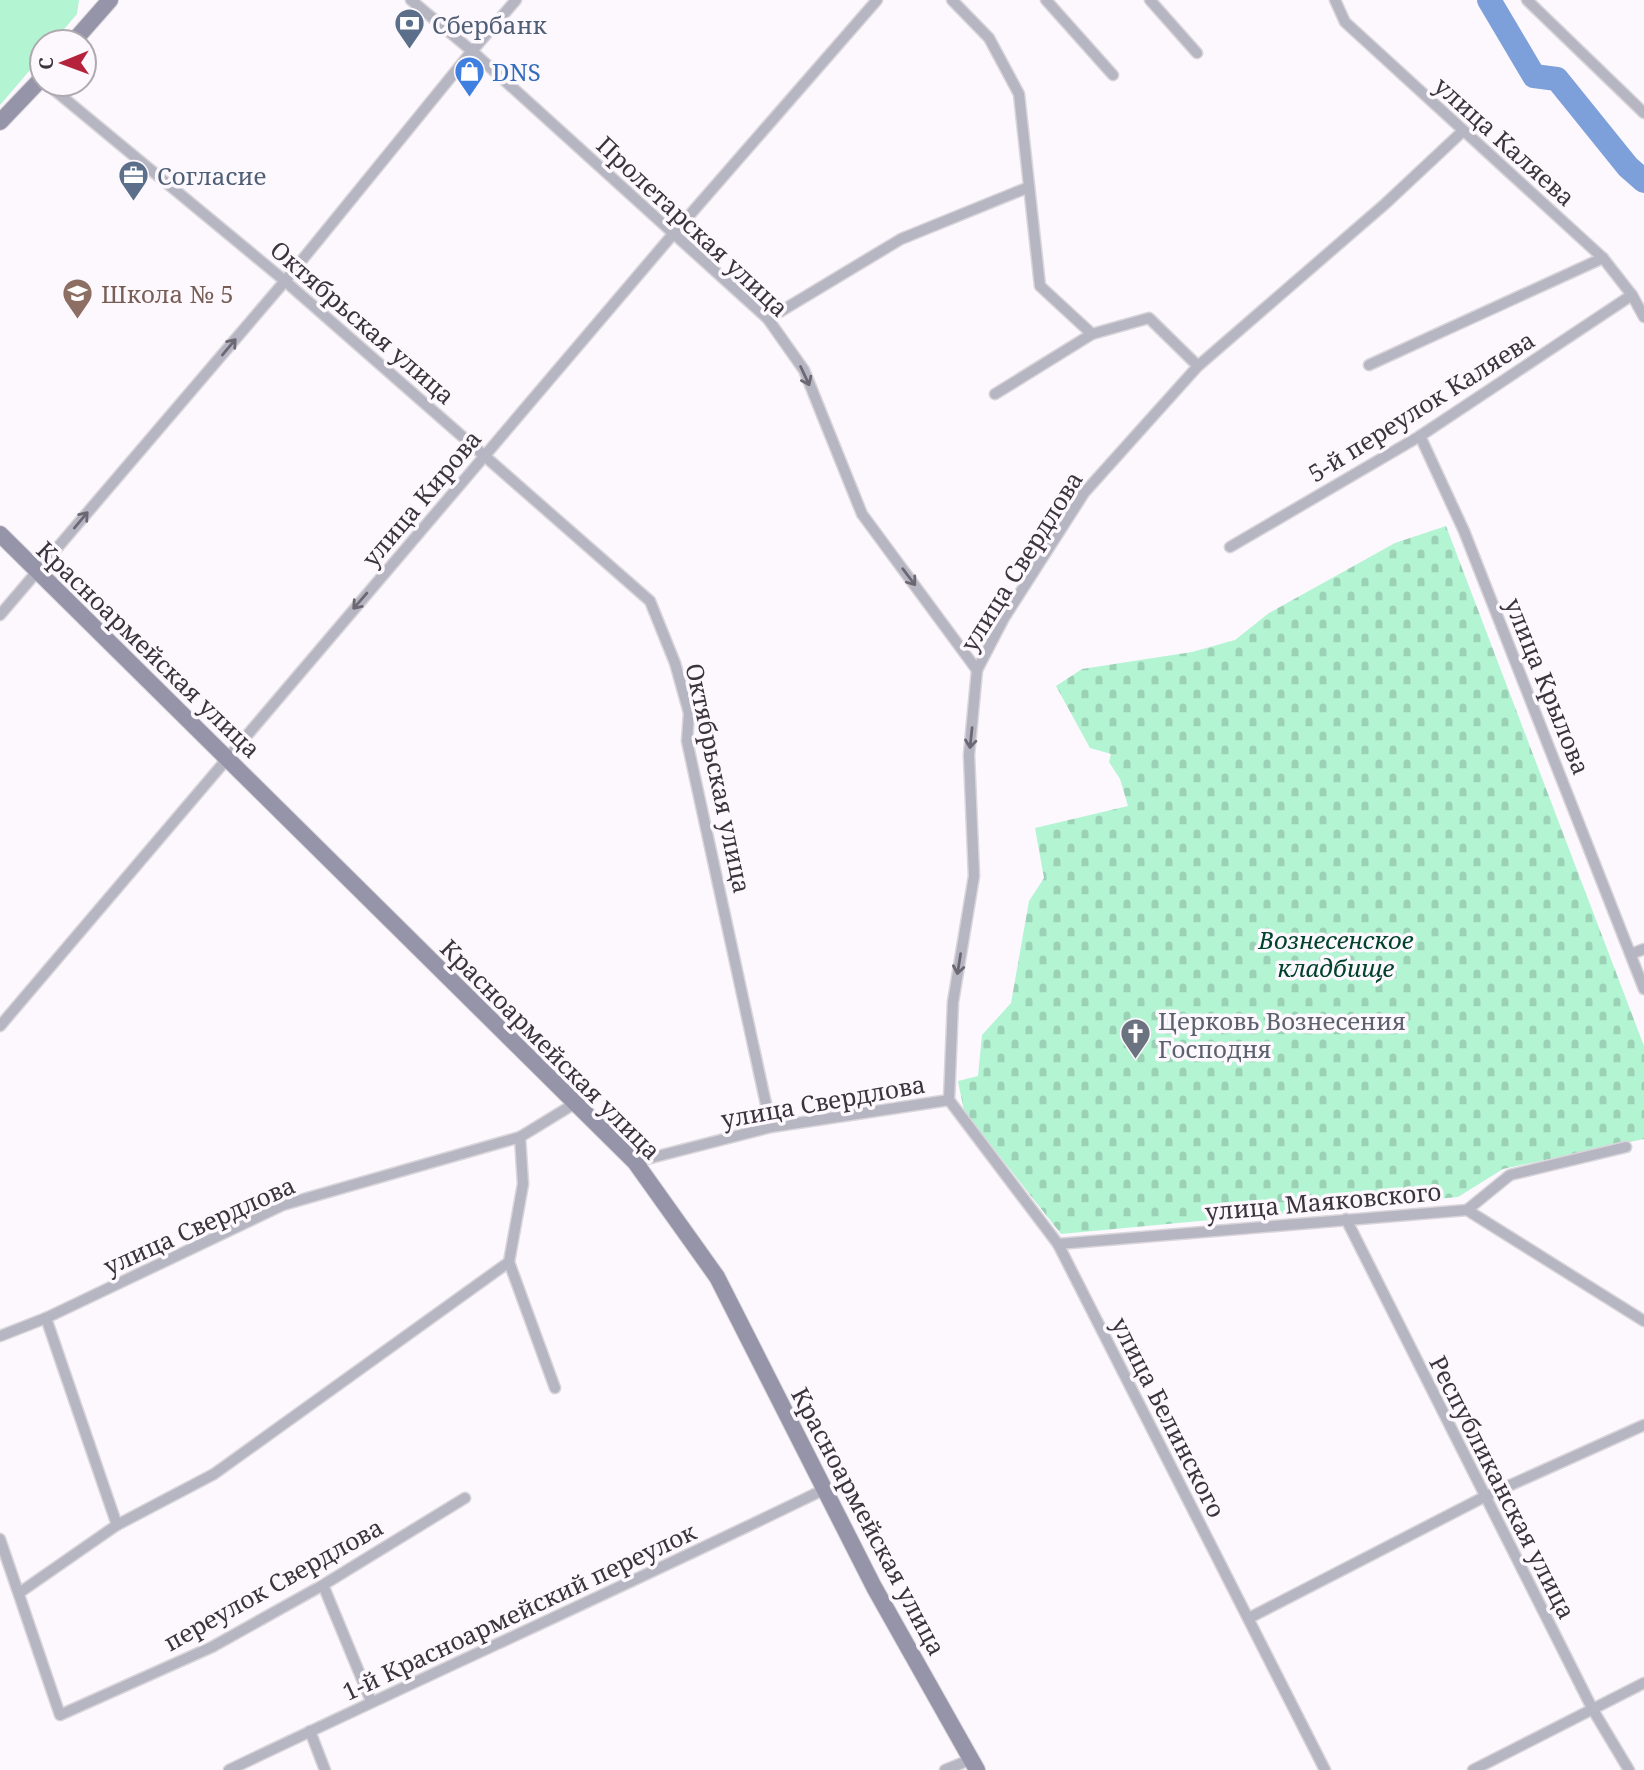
<svg xmlns="http://www.w3.org/2000/svg" width="1644" height="1770" viewBox="0 0 1644 1770" font-family="'Noto Serif',serif">
<defs>
<pattern id="cemetery-stones" width="16" height="16" patternUnits="userSpaceOnUse" patternTransform="scale(1.75)"><rect width="16" height="16" fill="#b3f4d3"/><path d="M2 7V4a2 2 0 0 1 4 0v3zM10 15v-3a2 2 0 0 1 4 0v3z" fill="#9bd2b6"/></pattern>
</defs>
<rect width="100%" height="100%" fill="#fcf8fd"/>
<!-- cemetery -->
<path fill="url(#cemetery-stones)" d="M1446,526L1644,1046V1139L1503,1169L1458,1197L1061,1234L964,1111L958,1081L978,1076L982,1035L1011,1003L1029,901L1044,878L1035,828L1128,806L1120,779L1109,762L1111,754L1090,748L1056,686L1082,669L1192,652L1235,640L1269,613L1395,543Z"/>
<!-- park -->
<path fill="#b3f4d3" d="M0,0H79L77,14L53,42H42V56L0,105Z"/>
<g fill="none" stroke-linecap="round" stroke-linejoin="round">
<!-- river -->
<path stroke="#7ea0da" stroke-width="24" d="M1489,0L1534,76L1557,79L1628,167L1644,181"/>
<defs>
<g id="minor">
<path d="M411,0L472,51L768,319L804,370L862,514L977,670"/>
<path d="M952,0L989,38L1019,94L1040,286L1092,334L1149,318L1198,366"/>
<path d="M1046,0L1113,75"/>
<path d="M1150,0L1197,53"/>
<path d="M1335,0L1345,22L1603,258L1632,295L1644,317"/>
<path d="M1527,0L1644,113"/>
<path d="M47,84L285,281L650,601L675,663L689,713L687,741L771,1127"/>
<path d="M768,319L901,239L1029,187"/>
<path d="M1369,365L1603,258"/>
<path d="M995,394L1092,334"/>
<path d="M1420,436L1464,531L1644,989"/>
<path d="M1230,547L1420,436L1632,295"/>
<path d="M0,615L285,281L472,51L516,0"/>
<path d="M1631,954L1644,949"/>
<path d="M0,1026L674,233L877,0"/>
<path d="M949,1100L953,1002L974,876L969,755L977,670L1004,618L1084,493L1198,366L1385,204L1463,131"/>
<path d="M949,1100L1058,1244L1325,1770"/>
<path d="M635,1162L771,1127L949,1100"/>
<path d="M1467,1210L1510,1175L1626,1147"/>
<path d="M1346,1219L1593,1710L1629,1770"/>
<path d="M1058,1244L1467,1210L1644,1321"/>
<path d="M509,1262L555,1388"/>
<path d="M46,1318L117,1525"/>
<path d="M0,1336L46,1318L283,1205L520,1137L574,1104"/>
<path d="M0,1539L60,1715L212,1647L323,1585L465,1498"/>
<path d="M323,1585L371,1701"/>
<path d="M19,1593L117,1525L214,1474L509,1262L523,1184L520,1137"/>
<path d="M1249,1618L1484,1497L1644,1425"/>
<path d="M310,1731L325,1770"/>
<path d="M229,1770C427,1675 628,1585 825,1489"/>
<path d="M945,1770L972,1759"/>
<path d="M1473,1770L1644,1683"/>
</g>
<g id="secondary">
<path d="M73,42L110,0"/>
<path d="M0,122L42,78"/>
<path d="M0,534L635,1162L717,1277L874,1587L977,1770"/>
</g>
</defs>
<!-- minor casing -->
<use href="#minor" stroke="#d9d5da" stroke-width="13"/>
<!-- secondary casing -->
<use href="#secondary" stroke="#d9d5da" stroke-width="18"/>
<!-- minor -->
<use href="#minor" stroke="#b6b6c3" stroke-width="10"/>
<!-- secondary -->
<use href="#secondary" stroke="#9694a8" stroke-width="16"/>
</g>
<!-- one-way arrows -->
<defs><path id="oneway-shaft" d="M-6 0H5M1.5-3L5.5 0L1.5 3" fill="none" stroke-width="1.6" stroke-linecap="round" stroke-linejoin="round" transform="scale(1.75)"/></defs>
<g stroke="#6c6773">
<use href="#oneway-shaft" transform="translate(229 347) rotate(-50)"/>
<use href="#oneway-shaft" transform="translate(805 376) rotate(65)"/>
<use href="#oneway-shaft" transform="translate(81 520) rotate(-50)"/>
<use href="#oneway-shaft" transform="translate(909 577) rotate(53)"/>
<use href="#oneway-shaft" transform="translate(360 601) rotate(131)"/>
<use href="#oneway-shaft" transform="translate(971 738) rotate(96)"/>
<use href="#oneway-shaft" transform="translate(959 964) rotate(99)"/>
</g>
<!-- icons -->
<defs>
<symbol id="bank-pin" viewBox="-11 -11 22 30"><path d="M0 17L-7.5 6A9.5 9.5 0 1 1 7.5 6Z" fill="#5c6f8a" stroke="#fcf8fd"/><path d="M-6-4H6V4H-6ZM0-2.3a2.3 2.3 0 1 0 0 4.6a2.3 2.3 0 1 0 0-4.6Z" fill="#fff"/></symbol>
<symbol id="shop-pin" viewBox="-11 -11 22 30"><path d="M0 17L-7.5 6A9.5 9.5 0 1 1 7.5 6Z" fill="#3f7fe0" stroke="#fcf8fd"/><path d="M-5-2.5h2.3a2.7 3.5 0 0 1 5.4 0H5L5.5 6h-11ZM-1.5-2.5h3a1.5 2.3 0 0 0-3 0Z" fill="#fff"/></symbol>
<symbol id="office-pin" viewBox="-11 -11 22 30"><path d="M0 17L-7.5 6A9.5 9.5 0 1 1 7.5 6Z" fill="#5c6f8a" stroke="#fcf8fd"/><path d="M-6-3h4V-5.5h4V-3h4V5H-6ZM-1-4.5V-3h2v-1.5ZM-6 0V1H6V0Z" fill="#fff"/></symbol>
<symbol id="school-pin" viewBox="-11 -11 22 30"><path d="M0 17L-7.5 6A9.5 9.5 0 1 1 7.5 6Z" fill="#8d6e63" stroke="#fcf8fd"/><path d="M0-5L7-2L0 1L-7-2ZM-4 1L0 2.5L4 1V4Q0 6-4 4Z" fill="#fff"/></symbol>
<symbol id="church-pin" viewBox="-11 -11 22 30"><path d="M0 17L-7.5 6A9.5 9.5 0 1 1 7.5 6Z" fill="#6b7280" stroke="#fcf8fd"/><path d="M-1.2-6h2.4v3.5h3.3v2.4h-3.3V6h-2.4V-.1h-3.3v-2.4h3.3Z" fill="#fff"/></symbol>
</defs>
<g fill-rule="evenodd">
<use href="#bank-pin" x="392" y="6" width="35" height="47"/>
<use href="#shop-pin" x="452" y="54" width="35" height="47"/>
<use href="#office-pin" x="116" y="158" width="35" height="47"/>
<use href="#school-pin" x="60" y="276" width="35" height="47"/>
<use href="#church-pin" x="1118" y="1016" width="35" height="47"/>
</g>
<g text-anchor="middle" dominant-baseline="central" stroke-width="7" stroke-linejoin="round" paint-order="stroke">
<!-- service labels -->
<g font-size="24" fill="#4e5e75" stroke="#fcf8fd" text-anchor="start">
<text x="432" y="24">Сбербанк</text>
<text x="157" y="175">Согласие</text>
</g>
<!-- shop labels -->
<g font-size="24" fill="#366cbe" stroke="#fcf8fd" text-anchor="start">
<text x="492" y="71">DNS</text>
</g>
<!-- street labels -->
<g font-size="24" fill="#3b333d" stroke="#fcf8fd">
<text transform="translate(1505 141) rotate(42)">улица Каляева</text>
<text transform="translate(693 226) rotate(43)">Пролетарская улица</text>
<text transform="translate(363 322) rotate(41)">Октябрьская улица</text>
<text transform="translate(1421 406) rotate(-32)">5-й переулок Каляева</text>
<text transform="translate(421 498) rotate(-50)">улица Кирова</text>
<text transform="translate(1021 561) rotate(-58)">улица Свердлова</text>
<text transform="translate(149 649) rotate(44)">Красноармейская улица</text>
<text transform="translate(1548 686) rotate(68)">улица Крылова</text>
<text transform="translate(719 778) rotate(78)">Октябрьская улица</text>
<text transform="translate(551 1049) rotate(45)">Красноармейская улица</text>
<text transform="translate(823 1101) rotate(-10)">улица Свердлова</text>
<text transform="translate(1323 1201) rotate(-5)">улица Маяковского</text>
<text transform="translate(199 1225) rotate(-24)">улица Свердлова</text>
<text transform="translate(1169 1417) rotate(63)">улица Белинского</text>
<text transform="translate(1503 1487) rotate(63)">Республиканская улица</text>
<text transform="translate(869 1521) rotate(62)">Красноармейская улица</text>
<text transform="translate(273 1584) rotate(-29)">переулок Свердлова</text>
<text transform="translate(519 1611) rotate(-25)">1-й Красноармейский переулок</text>
</g>
<!-- education labels -->
<g font-size="24" fill="#785e54" stroke="#fcf8fd" text-anchor="start">
<text x="101" y="293">Школа № 5</text>
</g>
<!-- park labels -->
<g font-size="24" font-style="italic" fill="#00422a" stroke="#fcf8fd">
<text x="1336" y="939">Вознесенское<tspan x="1336" dy="28">кладбище</tspan></text>
</g>
<!-- worship labels -->
<g font-size="24" fill="#5b616d" stroke="#fcf8fd" text-anchor="start">
<text x="1158" y="1020">Церковь Вознесения<tspan x="1158" dy="28">Господня</tspan></text>
</g>
</g>
<!-- north arrow -->
<g transform="translate(63 63) rotate(269)"><circle r="33" fill="#fcf8fd" stroke="#afa9b0" stroke-width="2"/>
<path d="M0-5L12 26L0 18L-12 26Z" fill="#b4223b"/>
<text y="-10" font-size="19" font-weight="bold" text-anchor="middle" fill="#3b333d">С</text>
</g>
</svg>
